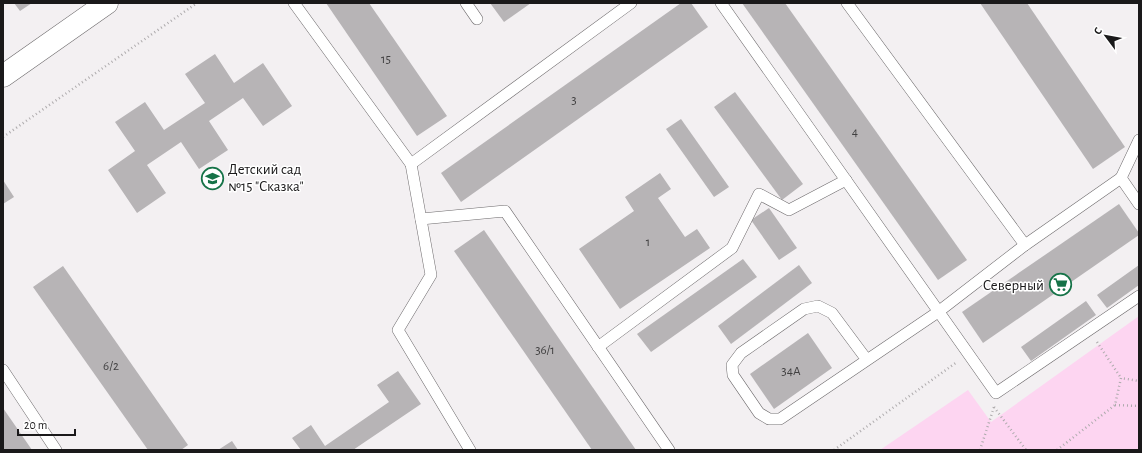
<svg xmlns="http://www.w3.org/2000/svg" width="1142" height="453" viewBox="0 0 1142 453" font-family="'Alegreya Sans',sans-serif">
<rect width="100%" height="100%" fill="#f3f0f2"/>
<!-- green -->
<path fill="#fdd5f1" d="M1139,316V450H880L968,390L991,422Z"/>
<!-- building -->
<g fill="#b7b4b6">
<path d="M14,3H32L20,11Z"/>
<path d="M326,3H369L447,116L417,136Z"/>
<path d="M490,3H531L504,22Z"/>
<path d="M681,3H691L708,27L461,202L441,173Z"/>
<path d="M742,3H785L967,260L938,280Z"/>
<path d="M980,3H1027L1125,147L1093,169Z"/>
<path d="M215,54L234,83L263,63L292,106L263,126L243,98L209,121L228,150L199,169L181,142L147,165L166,193L137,213L108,170L135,151L115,122L145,102L164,130L205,103L185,74Z"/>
<path d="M735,92L803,184L782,200L714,107Z"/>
<path d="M681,119L729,187L714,197L666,129Z"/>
<path d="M660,173L671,189L658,198L685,237L697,229L710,248L620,309L579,249L634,211L625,197Z"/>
<path d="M3,180L14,197L3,204Z"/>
<path d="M1119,204L1139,233V235L983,343L962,312Z"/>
<path d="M769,208L797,248L779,260L751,220Z"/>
<path d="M484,230L636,450H592L454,251Z"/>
<path d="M743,259L757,277L651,352L637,334Z"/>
<path d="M799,265L812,283L731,344L718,326Z"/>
<path d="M1139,265V285L1107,308L1097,295Z"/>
<path d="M63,266L188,445L181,450H148L33,287Z"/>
<path d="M1086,301L1096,315L1031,361L1021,347Z"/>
<path d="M808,333L832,368L774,409L750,374Z"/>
<path d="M398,371L421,404L353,450H301L292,438L311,425L325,446L389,402L377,385Z"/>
<path d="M3,408L32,450H3Z"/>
<path d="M232,441L238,450H218Z"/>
</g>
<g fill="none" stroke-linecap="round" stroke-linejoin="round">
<defs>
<g id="lane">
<path d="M294,3L411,164L431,275L398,330L470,450"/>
<path d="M466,3L477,19"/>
<path d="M721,3L996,393L1139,296"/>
<path d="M847,3L1025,245"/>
<path d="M411,164L631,3"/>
<path d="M1121,178L1139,140"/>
<path d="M421,219L505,211L669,450"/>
<path d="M598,347L732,248L759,194L789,210L846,180"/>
<path d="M867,360L832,313L818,306L804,309L741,353L732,365L733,375L759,413L769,419H780L938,312L1025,245L1121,178L1139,204"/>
<path d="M3,370L56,450"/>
</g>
<path id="secondary" d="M3,76L107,3"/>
</defs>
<!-- lane casing -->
<use href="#lane" stroke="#6d6a6c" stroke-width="12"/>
<!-- secondary casing -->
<use href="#secondary" stroke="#6d6a6c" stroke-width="23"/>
<!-- path -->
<g stroke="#aeabad" stroke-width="2.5" stroke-dasharray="1 3" stroke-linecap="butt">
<path d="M3,137L197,3"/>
<path d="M1097,342L1121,378"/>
<path d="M1115,405L1139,406"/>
<path d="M994,407L1026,450"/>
<path d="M834,450L957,362"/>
<path d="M980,450L994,407"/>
<path d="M1057,450L1115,405L1121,378L1139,381"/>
</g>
<!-- lane -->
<use href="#lane" stroke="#fff" stroke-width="11"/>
<!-- secondary -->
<use href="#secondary" stroke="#fff" stroke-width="22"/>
</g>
<!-- icons -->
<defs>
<symbol id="school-ring" viewBox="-11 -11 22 22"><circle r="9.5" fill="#fff" stroke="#167348" stroke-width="1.5"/><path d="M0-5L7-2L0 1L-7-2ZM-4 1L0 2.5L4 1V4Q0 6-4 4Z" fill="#167348"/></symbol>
<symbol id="supermarket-ring" viewBox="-11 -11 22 22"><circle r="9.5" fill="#fff" stroke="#167348" stroke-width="1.5"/><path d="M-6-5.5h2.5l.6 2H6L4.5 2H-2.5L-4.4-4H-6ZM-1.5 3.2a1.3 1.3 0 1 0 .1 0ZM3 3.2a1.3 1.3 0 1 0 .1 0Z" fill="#167348"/></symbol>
</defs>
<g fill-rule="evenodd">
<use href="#school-ring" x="200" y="166" width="25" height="25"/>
<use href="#supermarket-ring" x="1048" y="272" width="25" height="25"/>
</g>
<g text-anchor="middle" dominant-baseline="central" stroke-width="3" stroke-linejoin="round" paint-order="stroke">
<!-- number labels -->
<g font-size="13" fill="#414041">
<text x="386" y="59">15</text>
<text x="574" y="100">3</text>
<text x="855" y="132">4</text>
<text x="648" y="242">1</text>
<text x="545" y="350">36/1</text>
<text x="111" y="366">6/2</text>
<text x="791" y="371">34А</text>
</g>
<!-- poi labels -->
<g font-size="15" fill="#1a191a" stroke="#fff" text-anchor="start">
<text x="228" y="169">Детский сад<tspan x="228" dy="17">№15 "Сказка"</tspan></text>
<text x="1044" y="285" text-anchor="end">Северный</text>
</g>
</g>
<!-- border -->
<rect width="1142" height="453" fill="none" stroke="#1a191a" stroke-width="8"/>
<!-- north arrow -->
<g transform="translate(1106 36) rotate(302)" stroke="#ffffff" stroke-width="3" paint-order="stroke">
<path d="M0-3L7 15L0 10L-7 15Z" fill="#1a191a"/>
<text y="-6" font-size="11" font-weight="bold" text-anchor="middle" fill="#1a191a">С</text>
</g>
<!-- scale -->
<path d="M18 429v6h57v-6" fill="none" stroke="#1a191a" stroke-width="2"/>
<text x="24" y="429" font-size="12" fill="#1a191a" stroke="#ffffff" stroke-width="3" paint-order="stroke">20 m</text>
</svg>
